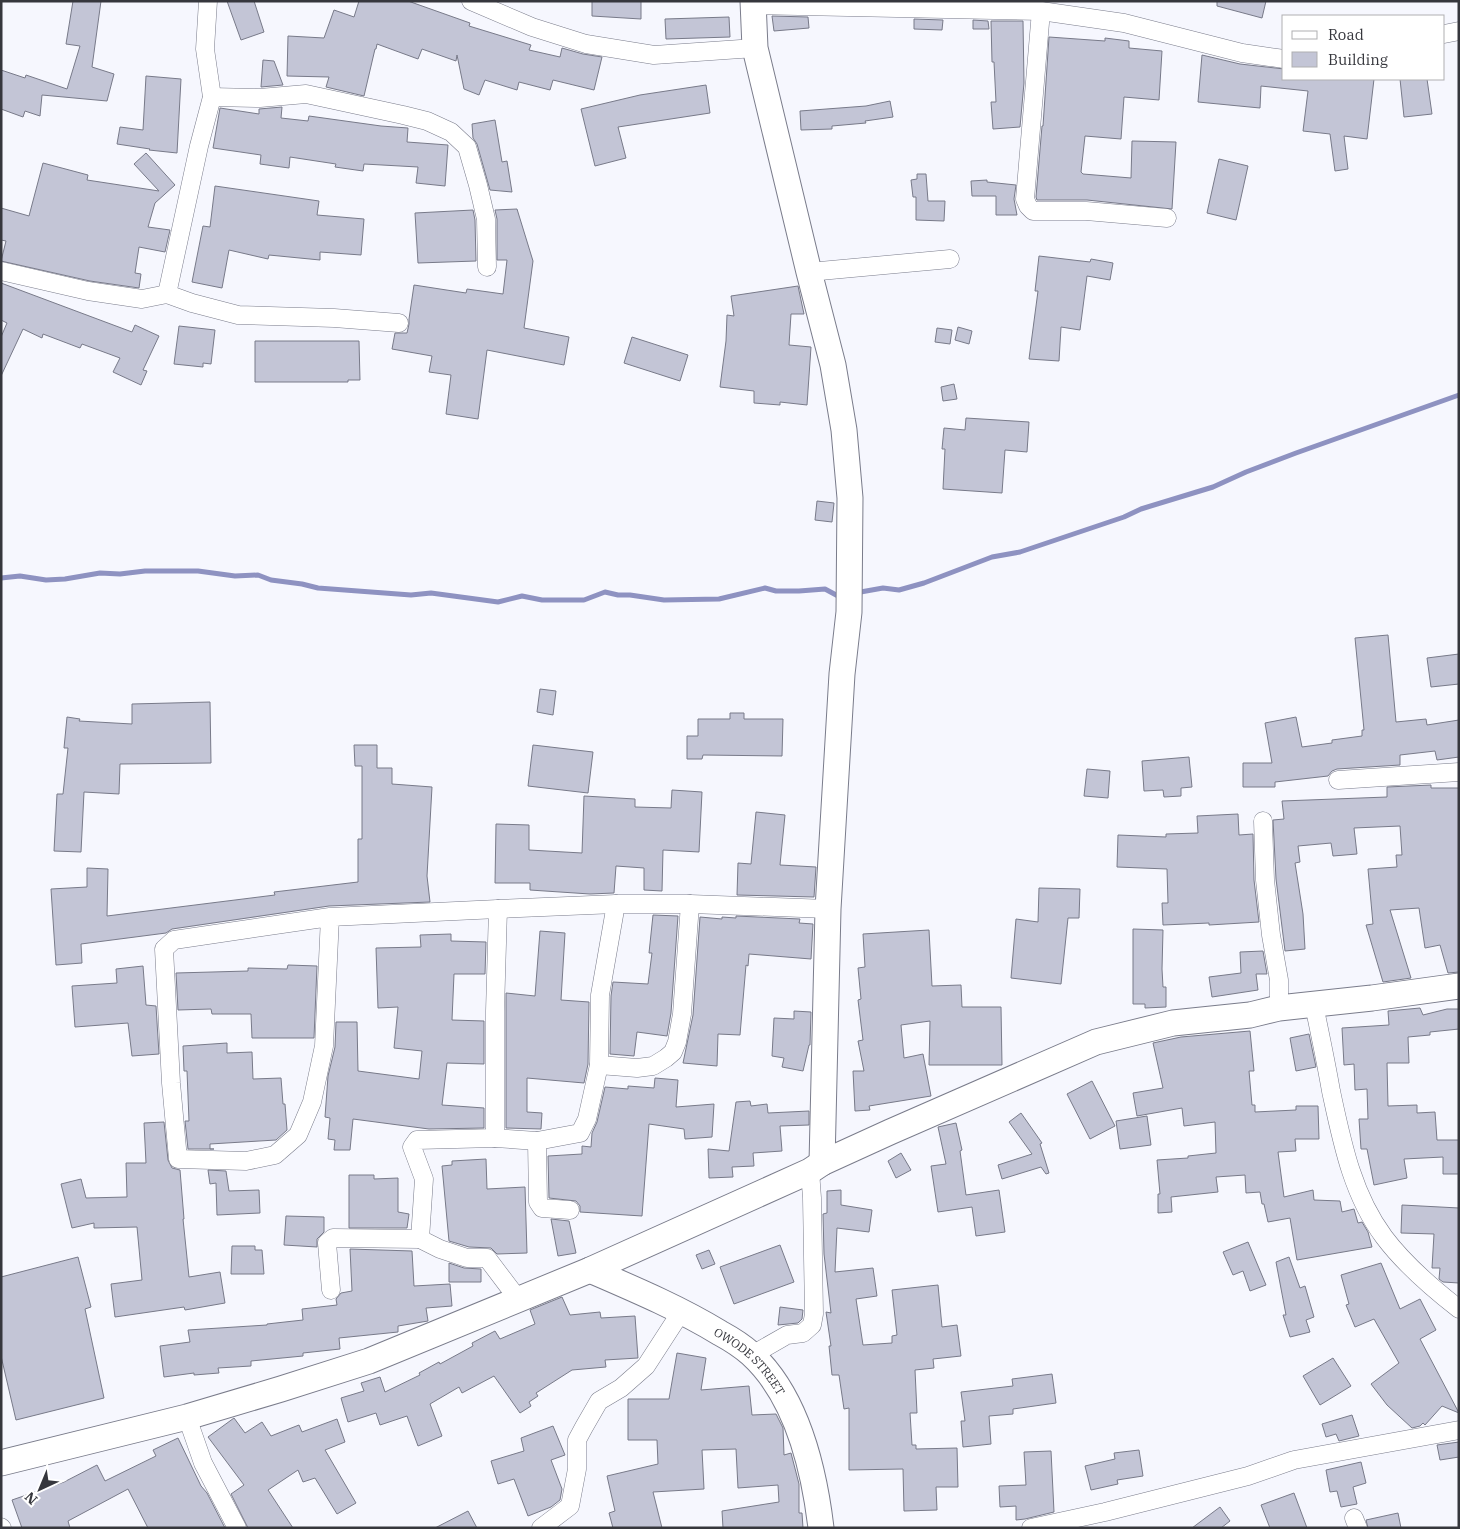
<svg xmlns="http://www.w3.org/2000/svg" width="1460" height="1529" viewBox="0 0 1460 1529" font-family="'IBM Plex Serif',serif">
<rect width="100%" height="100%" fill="#f6f7fe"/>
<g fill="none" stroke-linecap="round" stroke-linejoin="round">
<!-- stream -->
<g stroke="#8e92c1" stroke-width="5">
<path d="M1,578L20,576L46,580L65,579L100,573L120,574L145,571H198L235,576L258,575L271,580L302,584L318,588L411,595L431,593L498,602L522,596L542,600H584L605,592L618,595H630L664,600L719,599L765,588L776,591H799L825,589L838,596L842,595"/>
<path d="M855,593L883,588L899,590L924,583L992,557L1020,552L1124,517L1141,509L1213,487L1246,472L1296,453L1459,395"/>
</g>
</g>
<!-- building -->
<g fill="#c3c5d6" stroke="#787a89">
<path d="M73,1H101L92,67L114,74L107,101L42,95L40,116L25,111L23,117L1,109V70L25,78L26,75L67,89L80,46L66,44Z"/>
<path d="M227,1H254L264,32L241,40Z"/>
<path d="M359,1H408L470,23L469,26L531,45L529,50L560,57L562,48L583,54L602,57L594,90L553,80L550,90L519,82L517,90L485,80L479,95L464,89L457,55L456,61L422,49L418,59L377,44L376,49H375L364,96L326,87L329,77L287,76L288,36L324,38L334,10L354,17Z"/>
<path d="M592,1H641V19L592,16Z"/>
<path d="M1217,1H1266L1262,18L1217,6Z"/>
<path d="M772,16L808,17L809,28L774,31Z"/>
<path d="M729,17L730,37L666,39L665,19Z"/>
<path d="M914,19L943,20L942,30L914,29Z"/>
<path d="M973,20L988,21L989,29H973Z"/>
<path d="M991,21H1023L1024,83L1020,127L993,129L991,102H996L994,62H992Z"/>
<path d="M1049,37L1105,41V38L1129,41V48L1162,51L1159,100L1124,97L1121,139L1085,136L1081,172L1083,174L1131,178L1132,141L1176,142L1172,209L1087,200H1037L1036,197L1042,126H1043Z"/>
<path d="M1202,55L1240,64L1284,69V79H1374L1367,139L1344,136L1348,169L1335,171L1330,134L1303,131L1308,91L1261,86L1260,108L1198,102Z"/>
<path d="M263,60L274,61L283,85L261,87Z"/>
<path d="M146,76L181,79L177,153L149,150L150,149L117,144L120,127L143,130Z"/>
<path d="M1400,79H1427L1432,114L1404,117Z"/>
<path d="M706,85L710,113L618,127L626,158L595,166L581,109L640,95Z"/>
<path d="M890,101L893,117L865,121L866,123L832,126V129L801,130L800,111L866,106Z"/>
<path d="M282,107L281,118L308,121L309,116L381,126L408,128L407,142L448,145L445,186L416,183L418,167L364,164L363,171L335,167L336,164L290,157L289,168L260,164L261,155L213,148L220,108L259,114V109Z"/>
<path d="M495,120L502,162L507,161L512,192L490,190L477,144L473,138L472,124Z"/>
<path d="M146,153L175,185L155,203L148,227L170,230L165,252L139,247L135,273L141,274L139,288L90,281L1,261L6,241L1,240V208L29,216L43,163L88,175L87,180L159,191L134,164Z"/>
<path d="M1219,159L1248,166L1236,220L1207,213Z"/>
<path d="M917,174H926L928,201H945L944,221L916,220V197H913L911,180L917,179Z"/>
<path d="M987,180V182L1016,185L1014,199L1017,215H996V196H972L971,181Z"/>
<path d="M215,186L319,201L317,215L364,219L361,255L320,252V260L269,255L268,259L229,250L222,288L192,282L203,226L210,227Z"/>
<path d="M517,209L533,261L524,328L569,337L564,365L487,350L478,419L446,414L451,375L429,372L432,356L392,349L395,333H407L409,324V319L414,285L466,293L467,289L503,294L507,260H497V219L495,210Z"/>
<path d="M473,210L475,220L476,261L418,263L415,213Z"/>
<path d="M1039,256L1090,262L1091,259L1113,263L1110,280L1087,276L1080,330L1061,327L1059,361L1029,359L1038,291H1035Z"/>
<path d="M1,283L132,332L135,325L159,336L143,370L147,371L141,385L113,372L120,358L82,344L80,348L43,334L42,338L23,329L1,376V337L7,323L1,320Z"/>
<path d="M798,286L804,314H791L789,345L811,347L807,405L780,402V405L754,403V391L720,387L726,341L727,315L734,316L731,296Z"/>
<path d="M179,326L215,330L211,364L203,363V367L174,364Z"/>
<path d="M958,327L972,331L969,344L955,340Z"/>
<path d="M937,328L952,330L950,344L935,342Z"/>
<path d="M632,337L688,355L680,381L624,363Z"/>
<path d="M255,341H359L360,380H348V382H255Z"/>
<path d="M954,384L957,399L943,401L941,387Z"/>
<path d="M966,418L1029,422L1027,452L1005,450L1002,493L943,489L945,449H942L944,428L965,430Z"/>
<path d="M817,501L834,503L832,522L815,520Z"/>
<path d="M1388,635L1396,722L1426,719L1427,725L1459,720V757L1437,760L1435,751L1400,755V765L1337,769L1332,771L1328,776L1275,782V787H1243V763H1272L1265,723L1296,717L1302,747L1332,743V740L1362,736V730H1364L1355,638Z"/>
<path d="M1459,654V684L1431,687L1427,658Z"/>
<path d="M540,689L556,691L553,715L537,712Z"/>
<path d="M210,702L211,763L120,764L119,794L84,792L81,852L54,851L57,794H63L68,748H64L67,717L80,719L79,721L132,724V704Z"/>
<path d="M730,713H744V719H783L782,756L703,755L702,759H687V736H698V719H730Z"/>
<path d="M354,745H377V768H392V784L432,787L427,876L430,902L329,906L172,929L166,933L81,944L82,963L56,965L51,889L87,887V868L108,869L107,916L275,895L274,892L358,882V839H362V766H355Z"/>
<path d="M533,745L593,752L588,793L528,786Z"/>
<path d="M1189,757L1192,787L1181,788V796L1164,797L1163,790L1144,791L1142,761Z"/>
<path d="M1087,769L1110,771L1108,798L1084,796Z"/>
<path d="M1431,785V788H1459V972L1448,973L1440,945L1425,948L1419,908L1390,910L1411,978L1383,982L1366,925L1373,924L1368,869L1397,867L1396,855H1402L1400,826L1354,828L1357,854L1333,856L1331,843L1298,846L1300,862L1295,863L1303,914L1305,949L1285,951L1276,879L1273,820L1284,819L1282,801L1387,797V787Z"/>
<path d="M672,790L702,792L699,852L663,850L662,891L644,890V868L616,866L614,893L590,894L530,890V883H495L496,824L529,825V850L582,853L584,796L635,799V807L671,808Z"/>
<path d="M756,812L785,815L780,865L816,867L814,897L737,895L738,863L751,864Z"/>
<path d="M1238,814L1239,835L1253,834L1254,880L1259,922L1209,925V923L1163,925L1162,903H1168L1167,869L1117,867L1118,835L1166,837V834L1198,833L1197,816Z"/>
<path d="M1039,888L1080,889L1079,918H1068L1061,984L1011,978L1016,919L1038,922Z"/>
<path d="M653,915L678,916L671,1013L667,1036L637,1032L634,1056L610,1054L611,996L613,982L648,984L652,953H649Z"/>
<path d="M736,916L800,919L799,923L813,924L811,959L749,954L748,966L746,965L740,1035L718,1034L717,1066L683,1063L693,1015L700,917L722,919V917L736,918Z"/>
<path d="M1133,929L1163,930L1162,969L1163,987H1166V1007L1145,1008V1004H1133Z"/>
<path d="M929,930L932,986L961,985L962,1007H1001L1002,1065H929L930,1021L901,1025L904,1058L923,1054L931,1096L869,1106L870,1110L855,1111L853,1071H864L858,1041L863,1040L858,1000L861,999L858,968L865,967L863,934Z"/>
<path d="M540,931L565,933L561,1000L589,1002L588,1064L584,1083L527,1078V1112L542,1113L541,1129L506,1128V993L535,996Z"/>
<path d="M451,934V941L486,942L485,974H454L452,1020L484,1021V1064L447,1063L442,1105L484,1108V1128L429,1129L353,1119L350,1150H334L335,1140L328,1139L330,1118L325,1117L328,1076L335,1047L336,1022H357L358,1071L419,1079L422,1051L394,1048L398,1007L378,1008L376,948L421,947L420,935Z"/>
<path d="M1263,951L1267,974H1256L1258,990L1212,997L1209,977L1241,973L1240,952Z"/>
<path d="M288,965L317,966L314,1038H252L251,1014H212L211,1009L178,1010L176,973L248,971V968L287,969Z"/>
<path d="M143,966L146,1005L156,1006L159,1054L132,1056L128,1023L75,1027L72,986L117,983L116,969Z"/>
<path d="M1420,1008L1423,1015L1447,1009H1459V1029L1430,1032V1035L1408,1037L1409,1063H1387L1388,1106L1417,1105V1113L1435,1112L1437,1140H1459V1174H1443V1157L1404,1159L1407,1178L1374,1185L1367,1149H1361L1359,1119H1368L1367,1089L1355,1090L1354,1064L1344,1065L1342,1028L1389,1025L1388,1011Z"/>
<path d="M794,1011L811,1012L810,1045H809L803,1071L782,1067L784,1058L772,1056L774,1018L794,1019Z"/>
<path d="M1250,1031L1254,1071H1249L1252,1105H1255V1112L1296,1110V1106H1318L1319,1139H1295L1296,1151L1278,1152L1284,1197L1313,1190L1314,1200L1340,1201L1342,1212L1354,1209L1358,1223L1362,1222L1368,1232L1372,1247L1297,1260L1290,1218L1268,1222L1264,1204H1262L1260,1192L1246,1193L1245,1175L1216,1177L1218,1192L1171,1197L1172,1212L1158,1213V1194H1160L1157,1160L1188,1158V1156L1216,1153L1215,1122L1184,1126L1182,1108L1137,1116L1133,1093L1163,1088L1153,1043L1181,1037Z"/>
<path d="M1309,1034L1316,1067L1296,1071L1290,1038Z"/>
<path d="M227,1043V1053L252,1052L253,1079L281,1078L283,1104H285L287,1130L276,1140L210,1144V1149H214H188L185,1121H189L187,1071H184L183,1046Z"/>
<path d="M655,1078L678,1080L676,1107L714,1104L712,1137L685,1139L684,1129L649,1124L642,1216L580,1212V1206L576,1201L549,1198L548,1156L582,1154V1146L591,1147L592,1133L597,1122L605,1087L628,1089V1086L654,1088Z"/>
<path d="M1092,1081L1115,1126L1090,1139L1067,1094Z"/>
<path d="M750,1101L751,1106L767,1104L768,1113L809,1111V1125L780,1126L782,1151L753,1153L754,1166L732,1167L733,1177L709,1178L708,1149L729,1151L736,1102Z"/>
<path d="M1021,1113L1042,1143L1040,1144L1049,1173L1046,1174L1041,1167L1002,1179L998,1165L1032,1154L1009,1122Z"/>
<path d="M1147,1116L1151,1145L1120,1149L1116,1121Z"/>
<path d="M164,1122L168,1160L172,1168L180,1170L184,1219H183L189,1277L220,1272L225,1303L185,1310L184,1307L115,1317L111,1284L142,1280L137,1227L94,1228V1223L72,1228L61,1184L81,1179L86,1198L127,1197L126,1163H146L144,1123Z"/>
<path d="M956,1123L962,1150L960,1151L966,1195L999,1190L1005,1232L976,1236L972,1207L938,1212L931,1166L946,1164L938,1127Z"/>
<path d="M901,1153L911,1170L896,1178L888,1161Z"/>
<path d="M486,1159L487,1189L525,1187L527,1253L497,1254L491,1248L469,1247L449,1241L442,1166L452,1165V1161Z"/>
<path d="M208,1170L226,1171L229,1191L259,1190L260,1213L217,1215L216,1183L210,1184Z"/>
<path d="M349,1175H374V1179L398,1178V1212L409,1214L407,1228H349Z"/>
<path d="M841,1190V1205L872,1210L869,1232L837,1228L835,1272L873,1268L877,1296L856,1299L863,1345L892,1343V1336L897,1335L892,1290L938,1285L942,1327L957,1325L961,1356L933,1359L934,1368L915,1370L917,1413H910L912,1445H916V1449L957,1448L958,1487H936L937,1510L904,1511L903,1469L849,1470V1408L844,1409L839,1375H832L829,1346H831L826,1312L831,1313L824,1254L823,1214L827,1213V1191Z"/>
<path d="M1402,1205L1459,1208V1283L1443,1282L1439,1279L1440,1268H1432L1434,1234L1401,1233Z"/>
<path d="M286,1216L324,1217V1232L317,1239V1247L284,1245Z"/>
<path d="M551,1219L569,1221L576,1253L558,1256Z"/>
<path d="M1248,1242L1266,1285L1250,1291L1243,1271L1233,1275L1223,1252Z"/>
<path d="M780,1245L794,1282L734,1304L720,1267Z"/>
<path d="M232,1246H255V1250H262L264,1274H231Z"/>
<path d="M350,1249L412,1251L414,1286L450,1284L452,1306L426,1308L428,1321L398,1326V1332L339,1338L340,1349L303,1353V1356L251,1361V1366L218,1368L219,1373L194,1375V1373L164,1377L160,1346L190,1342L188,1330L267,1325V1324L303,1320L302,1309L337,1305L336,1299L341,1293L352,1291Z"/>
<path d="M709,1250L715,1264L702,1269L696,1255Z"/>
<path d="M78,1257L91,1307L85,1309L104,1398L16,1420L1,1356V1277Z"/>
<path d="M1289,1257L1300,1288L1305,1286L1314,1317L1306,1320L1310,1332L1290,1337L1283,1315H1286L1276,1262Z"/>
<path d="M449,1263L464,1268L481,1269V1282H449Z"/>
<path d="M1381,1263L1400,1309L1420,1299L1436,1330L1420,1339L1459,1413L1442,1406L1425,1425L1423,1423L1420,1426L1412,1428L1387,1405L1371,1384L1399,1363L1374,1319L1355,1327L1346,1305L1349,1304L1341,1275Z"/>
<path d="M562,1297L570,1315L600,1312L601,1318L635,1316L638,1358L605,1360L606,1367L572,1370L536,1393L538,1396L529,1402L531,1406L520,1413L494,1376L462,1393L459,1387L430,1404L442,1436L418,1446L407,1416L380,1425L376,1413L348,1422L341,1398L364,1391L361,1383L380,1377L385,1392L420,1375L419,1373L439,1362L440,1364L473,1346L472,1343L495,1331L500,1339L535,1324L530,1310Z"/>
<path d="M780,1307L803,1310L802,1319L798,1323L778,1325Z"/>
<path d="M677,1353L706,1358L701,1390L749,1386L752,1415L776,1414L783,1428L784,1455L791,1453L799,1484V1513H802L803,1528H723L722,1511L779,1502L778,1485L738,1488L736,1449L702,1450L704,1489L653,1492L662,1528H613L609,1513L615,1511L607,1476L658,1464L657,1440H628V1399H669Z"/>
<path d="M1333,1358L1351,1386L1320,1405L1303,1376Z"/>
<path d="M1052,1374L1056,1403L1013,1409V1414L989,1416L991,1444L963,1447L961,1421H965L961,1392L1013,1386L1012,1379Z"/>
<path d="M1352,1415L1359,1436L1339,1441L1336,1434L1326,1437L1322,1424Z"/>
<path d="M234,1418L245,1433L262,1422L271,1436L299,1425L302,1432L337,1419L345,1442L325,1450L356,1503L337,1514L315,1478L303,1482L298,1470L268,1490L293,1528H248L231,1494L244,1485L208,1437Z"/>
<path d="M553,1426L565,1455L551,1460L562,1489L560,1500L551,1507L528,1516L514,1479L498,1484L491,1461L524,1451L521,1438Z"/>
<path d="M178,1438L201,1486L207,1493L225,1528H148L128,1489L68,1521L70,1528H22L12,1500L64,1482L97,1465L105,1481L156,1456L153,1450Z"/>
<path d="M1459,1442V1457L1440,1460L1437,1445Z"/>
<path d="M1139,1450L1143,1476L1117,1480L1118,1484L1091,1490L1085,1466L1115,1459L1114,1453Z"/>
<path d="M1051,1451L1054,1512L1025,1519L1016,1520V1506L1000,1507L999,1486L1026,1485L1024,1452Z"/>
<path d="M1361,1462L1366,1483L1353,1487L1357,1504L1341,1507L1337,1491L1330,1492L1326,1470Z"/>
<path d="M1294,1493L1307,1528H1270L1261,1505Z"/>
<path d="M1220,1507L1230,1521L1221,1528H1192Z"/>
<path d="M468,1511L477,1528H435Z"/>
<path d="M1398,1513L1401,1528H1368L1366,1520Z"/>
</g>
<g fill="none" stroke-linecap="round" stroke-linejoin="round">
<defs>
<g id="street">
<path d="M471,1L532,27L586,44L654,55L755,48"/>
<path d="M753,5L1041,11L1124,23L1242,53L1284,59"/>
<path d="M1041,11L1025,199L1028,206L1033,211H1086L1167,218"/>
<path d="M1444,34L1459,31"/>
<path d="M212,97L260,98L306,94L403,115L427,121L451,132L467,147L478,185L486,219L487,267"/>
<path d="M1,271L88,291L142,299L167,294L192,303L238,315L334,318L399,323"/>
<path d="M809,272L950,259"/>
<path d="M167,294L199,146L212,97L205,49L208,1"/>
<path d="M1338,780L1459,772"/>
<path d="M1263,821L1265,880L1271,935L1279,980V1008"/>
<path d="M330,917L324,1046L312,1102L298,1135L275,1155L246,1161L178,1159L171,1083L164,949L174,940L330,917L498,909L616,904H690L828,909"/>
<path d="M1314,1005C1320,1034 1326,1062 1331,1091C1342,1142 1352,1194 1384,1237C1405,1265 1432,1288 1459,1309"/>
<path d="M599,1065L637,1068L653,1066L666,1058L673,1052L677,1042L682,1014L690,904"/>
<path d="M495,1138L537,1141L580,1133L587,1119L599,1065L600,995L616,904"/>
<path d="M537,1141L538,1202L542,1208L570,1210"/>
<path d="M420,1239L424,1179L412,1147L417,1140L495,1138V1011L498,909"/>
<path d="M331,1290L327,1243L333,1238L420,1239L440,1249L467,1258H487L518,1299"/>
<path d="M752,1355L787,1335L803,1333L812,1325L814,1314L812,1198L810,1171"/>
<path d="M187,1417L203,1463L237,1528"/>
<path d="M1354,1518L1358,1528"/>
<path d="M1,1527L2,1528"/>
<path d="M541,1528L570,1506L577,1469V1440L584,1427L599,1401L621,1388L646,1366L681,1312"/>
<path d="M1031,1528L1105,1512L1248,1476L1294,1460L1459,1430"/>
</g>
<g id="secondary">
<path d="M753,1L755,48L809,272L833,365L844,430L850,498L849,612L842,674L828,909L822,1163"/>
<path id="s1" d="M590,1270C634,1289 679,1308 720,1333C731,1339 742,1346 751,1354C797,1396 814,1469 821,1528"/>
<path d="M1,1463L187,1417L281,1389L369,1361L590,1270L810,1171L822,1163L890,1132L1096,1042L1173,1023L1250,1015L1279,1008L1372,998L1459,986"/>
</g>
</defs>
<!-- street casing -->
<use href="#street" stroke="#7a7c8b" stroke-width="19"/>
<!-- secondary casing -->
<use href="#secondary" stroke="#7a7c8b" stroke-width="27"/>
<!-- street -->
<use href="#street" stroke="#fff" stroke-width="18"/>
<!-- secondary -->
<use href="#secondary" stroke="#fff" stroke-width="25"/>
</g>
<g text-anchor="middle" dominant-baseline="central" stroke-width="4" stroke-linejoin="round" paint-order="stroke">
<!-- street labels -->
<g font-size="12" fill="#36373d" stroke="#fff">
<text stroke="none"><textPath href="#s1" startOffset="186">OWODE STREET</textPath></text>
</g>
</g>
<!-- border -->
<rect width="1460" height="1529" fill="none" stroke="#36373d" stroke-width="5"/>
<!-- legend -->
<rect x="1282" y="15" width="162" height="65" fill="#ffffff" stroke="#afafb1"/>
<rect x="1292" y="31" width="25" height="8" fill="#ffffff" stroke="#afafb1"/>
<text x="1328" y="40" font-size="15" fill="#36373d">Road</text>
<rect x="1292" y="52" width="25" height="15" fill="#c3c5d6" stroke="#afafb1"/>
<text x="1328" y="65" font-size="15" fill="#36373d">Building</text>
<!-- north arrow -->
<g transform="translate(40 1489) rotate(224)" stroke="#ffffff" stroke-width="4" paint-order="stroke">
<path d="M0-4L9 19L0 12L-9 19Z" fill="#36373d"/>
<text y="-8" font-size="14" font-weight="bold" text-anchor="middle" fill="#36373d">N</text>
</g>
</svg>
